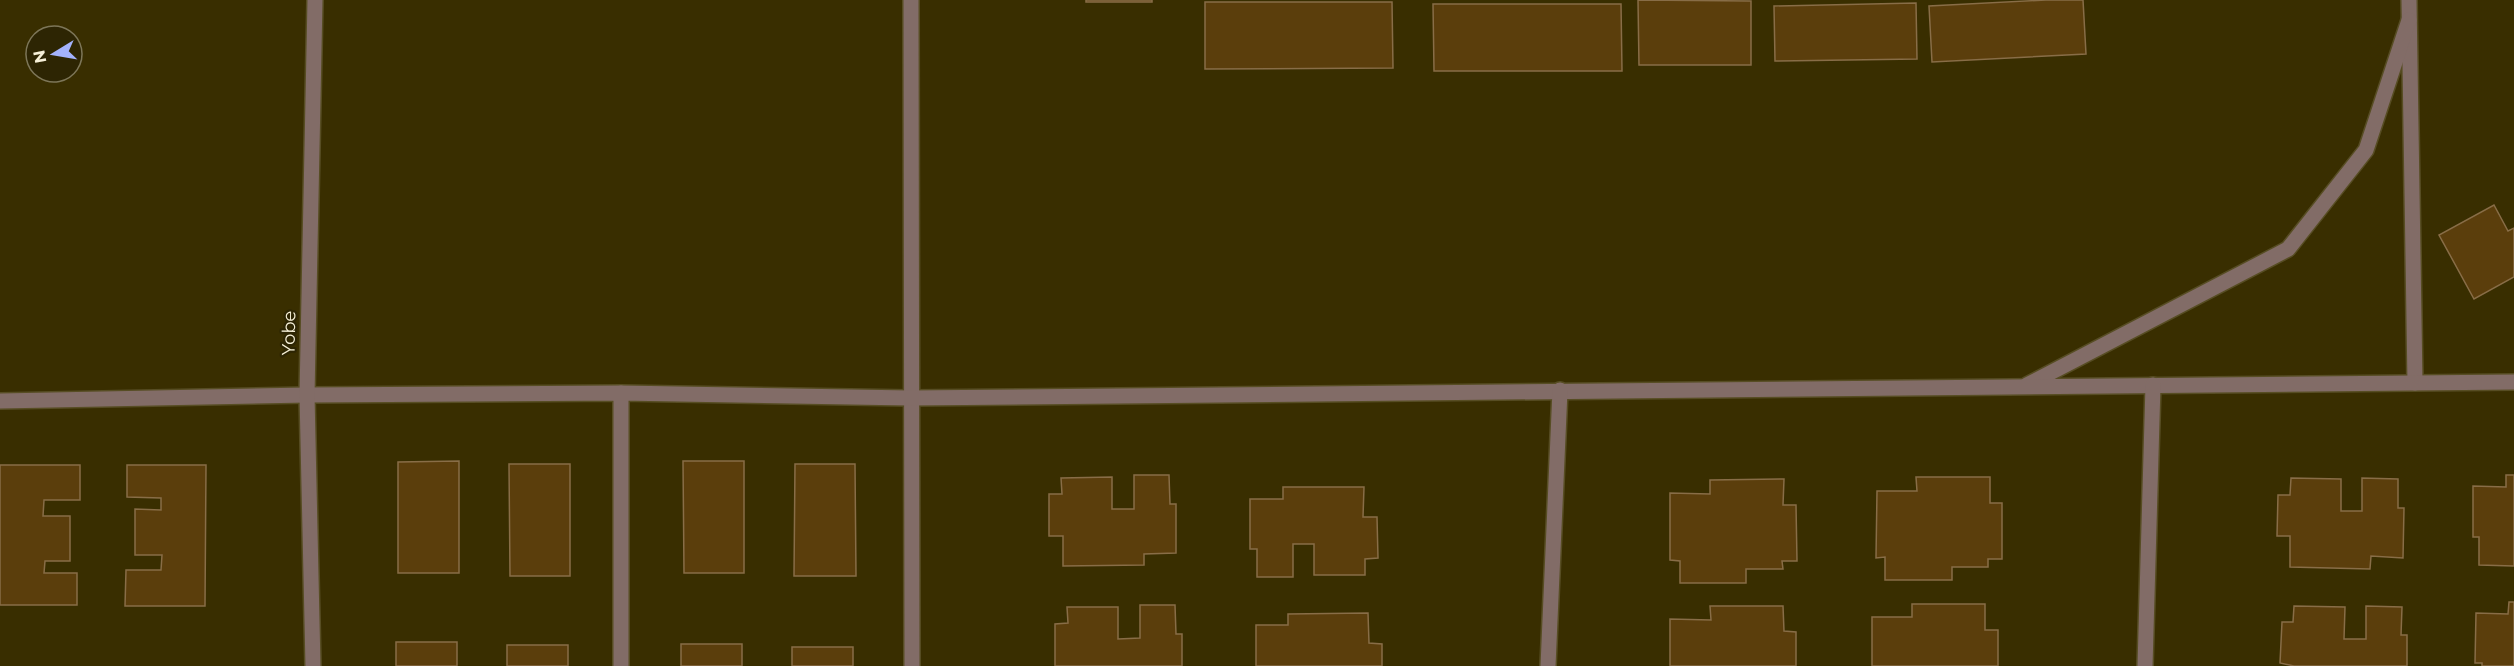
<svg xmlns="http://www.w3.org/2000/svg" width="2514" height="666" viewBox="0 0 2514 666" font-family="Montserrat,sans-serif">
<rect width="100%" height="100%" fill="#392e00"/>
<!-- building -->
<g fill="#5b3e0c" stroke="#886d47" stroke-width="1.5">
<rect x="1086" y="0" width="66" height="2"/>
<path d="M1638,0L1751,1V65H1639Z"/>
<path d="M2046,0H2083L2086,54L1932,62L1929,6Z"/>
<path d="M1205,2H1392L1393,68L1205,69Z"/>
<path d="M1916,3L1917,59L1775,61L1774,6Z"/>
<path d="M1433,4H1621L1622,71H1434Z"/>
<path d="M2494,205L2508,231L2514,228V277L2474,299L2439,235Z"/>
<path d="M459,461V573H398V462Z"/>
<path d="M683,461H744V573H684Z"/>
<path d="M509,464H570V576H510Z"/>
<path d="M795,464H855L856,576H794Z"/>
<path d="M0,465H80V500H44L43,516H70V561H45L44,573H77V605H0Z"/>
<path d="M127,465H206L205,606H125L126,570H161L162,555H135V509L161,510V498L127,497Z"/>
<path d="M1134,475H1169L1170,504H1176V553L1144,554V565L1063,566V536H1049V494H1062L1061,478L1112,477V509H1134Z"/>
<path d="M2506,475H2514V566L2479,565V537H2473V486L2506,487Z"/>
<path d="M1916,477H1990V503H2002V559H1988V567H1952V580H1885V557L1876,558L1877,491H1917Z"/>
<path d="M2291,478L2341,479V511H2362V478L2398,479V508H2404L2403,558L2371,556L2370,569L2290,567V536H2277L2278,495H2290Z"/>
<path d="M1784,479L1783,505H1796L1797,561H1782L1783,569H1746V583H1680V561L1670,560V493L1710,494V480Z"/>
<path d="M1283,487H1364L1363,517H1377L1378,558L1365,559V575H1314V544H1293V577H1257V549H1250V499H1283Z"/>
<path d="M2509,602H2514V666H2482V663H2475L2476,613L2508,614Z"/>
<path d="M1912,604H1985V630H1998V666H1872V617H1912Z"/>
<path d="M1140,605H1175L1176,634H1182V666H1055V624L1068,623L1067,607H1118V639L1140,638Z"/>
<path d="M1710,606H1783L1784,631L1796,632V666H1670V619L1711,620Z"/>
<path d="M2294,606L2345,607L2344,639H2366V606L2402,607L2401,635H2407V666H2294L2280,663L2282,622H2293Z"/>
<path d="M1368,613L1369,643L1382,644V666H1256V625H1288V614Z"/>
<rect x="396" y="642" width="61" height="24"/>
<rect x="681" y="644" width="61" height="22"/>
<rect x="507" y="645" width="61" height="21"/>
<rect x="792" y="647" width="61" height="19"/>
</g>
<g fill="none" stroke-linecap="round" stroke-linejoin="round">
<defs>
<g id="minor">
<path d="M911,0L912,666"/>
<path d="M2409,0L2415,383"/>
<path d="M2027,385L2288,249L2366,150L2409,20"/>
<path d="M621,393V666"/>
<path d="M0,401L307,395L621,393L910,398L2514,382"/>
<path d="M313,666L307,395L315,0"/>
<path d="M1548,666L1560,390"/>
<path d="M2145,666L2153,385"/>
</g>
</defs>
<!-- minor casing -->
<use href="#minor" stroke="#574d23" stroke-width="18"/>
<!-- minor -->
<use href="#minor" stroke="#826c67" stroke-width="15"/>
</g>
<g text-anchor="middle" dominant-baseline="central" stroke-width="4.5" stroke-linejoin="round" paint-order="stroke">
<!-- street labels -->
<g font-size="18" fill="#f6f0d8" stroke="#2d2503">
<text transform="translate(289 333) rotate(-89)">Yobe</text>
</g>
</g>
<!-- north arrow -->
<g transform="translate(54 54) rotate(259)"><circle r="28" fill="#2d2503" stroke="#7d7658" stroke-width="1.5"/>
<path d="M0-4.5L10 22L0 15L-10 22Z" fill="#a3b2fd"/>
<text y="-9" font-size="16" font-weight="bold" text-anchor="middle" fill="#f6f0d8">N</text>
</g>
</svg>
